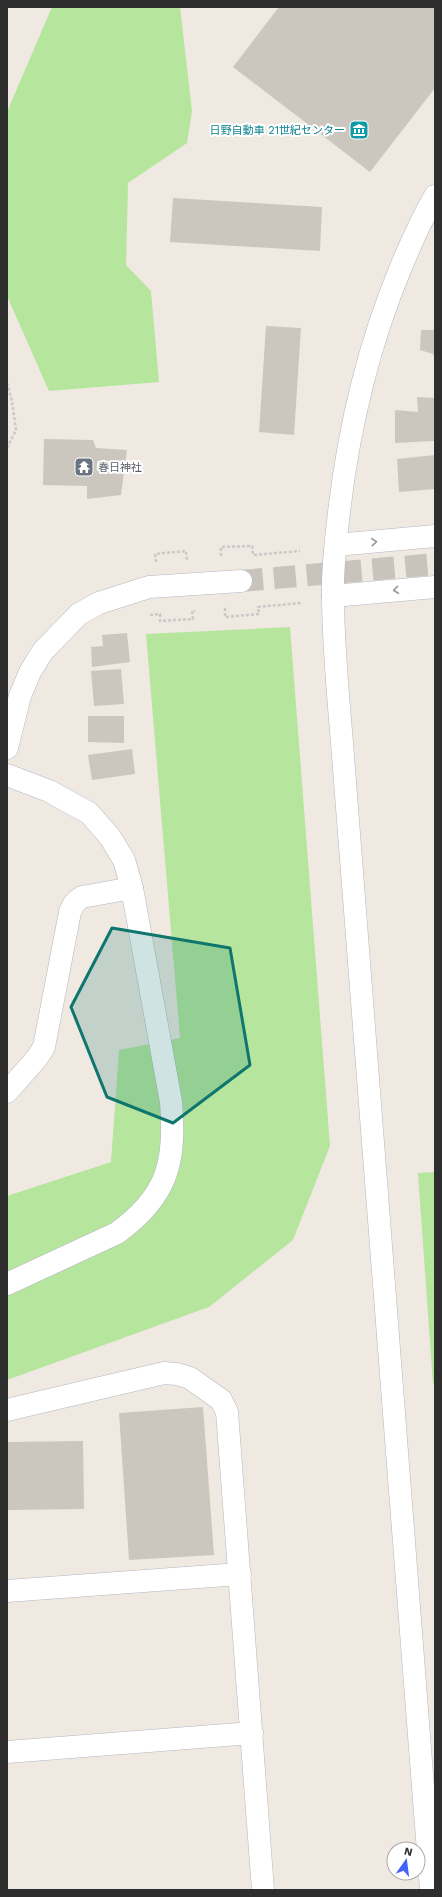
<svg xmlns="http://www.w3.org/2000/svg" width="442" height="1897" viewBox="0 0 442 1897" font-family="'Work Sans','Noto Sans JP',sans-serif">
<rect width="100%" height="100%" fill="#efe9e1"/>
<!-- green -->
<g fill="#b6e59e">
<path d="M52,7H180L192,111L187,143L128,183L126,265L151,291L159,382L49,391L7,296V112Z"/>
<path d="M290,627L330,1146L293,1240L209,1307L7,1380V1196L111,1162L119,1050L180,1038L146,634Z"/>
<path d="M435,1172V1384H433L418,1173Z"/>
</g>
<!-- building -->
<g fill="#cbc7bf">
<path d="M279,7H435V88L370,172L233,67Z"/>
<path d="M173,198L322,207L320,251L170,242Z"/>
<path d="M266,326L301,328L294,435L259,432Z"/>
<path d="M421,330H435V359L433,354L420,350Z"/>
<path d="M417,397L435,398V441L395,443V410L418,412Z"/>
<path d="M44,439L93,440L96,448L127,450L121,495L87,499V486L43,485Z"/>
<path d="M435,455V489L399,492L397,459Z"/>
<path d="M127,633L130,662L92,667L91,647L103,646L102,635Z"/>
<path d="M121,669L124,704L94,706L91,671Z"/>
<path d="M88,716H124V743L88,742Z"/>
<path d="M132,749L135,774L92,780L88,755Z"/>
<path d="M203,1407L214,1555L129,1560L119,1413Z"/>
<path d="M83,1441L84,1509L7,1510V1442Z"/>
</g>
<g fill="none" stroke-linecap="round" stroke-linejoin="round">
<!-- tertiary-tunnel -->
<path stroke="#c8c4bd" stroke-width="22" stroke-dasharray="22 11" stroke-linecap="butt" d="M241,581L435,564"/>
<defs>
<g id="minor">
<path d="M7,775L49,791L89,813L110,837L124,860L132,888L171,1102C176,1162 168,1196 117,1233L7,1284"/>
<path d="M7,1092L37,1058L44,1047L70,912C73,905 75,901 82,897L132,888"/>
<path d="M7,1410L164,1373L177,1374L190,1378L221,1400L227,1412L263,1890"/>
<path d="M7,1591L240,1574"/>
<path d="M7,1752L252,1733"/>
</g>
<g id="tertiary">
<path d="M336,545L435,536"/>
<path d="M333,596L435,587"/>
<path d="M7,748L20,696L30,672L43,651L79,614L99,603L149,587L241,581"/>
<path d="M431,1890L343,756C339,703 333,649 333,596C332,568 336,540 339,512C349,427 368,346 401,267C411,243 422,218 435,196"/>
</g>
</defs>
<!-- minor casing -->
<use href="#minor" stroke="#b4b7c1" stroke-width="23"/>
<!-- tertiary casing -->
<use href="#tertiary" stroke="#b4b7c1" stroke-width="23"/>
<!-- path -->
<g stroke="#c9c9c9" stroke-width="2.5" stroke-dasharray="3 2" stroke-linecap="butt">
<path d="M7,383L12,401L16,430L7,448"/>
<path d="M221,556V547L252,546L253,555L300,551"/>
<path d="M156,562L155,554L186,551L187,559H189"/>
<path d="M224,609H225V617L259,614L258,607L301,603"/>
<path d="M150,615L160,614V621L193,619L192,611H195"/>
</g>
<!-- minor -->
<use href="#minor" stroke="#fff" stroke-width="22"/>
<!-- tertiary -->
<use href="#tertiary" stroke="#fff" stroke-width="22"/>
</g>
<!-- one-way arrows -->
<defs><path id="oneway-chevron" d="M-2-3.5L2.5 0L-2 3.5" fill="none" stroke-width="1.6" stroke-linecap="round" stroke-linejoin="round"/></defs>
<g stroke="#969696">
<use href="#oneway-chevron" transform="translate(374 542) rotate(-5)"/>
<use href="#oneway-chevron" transform="translate(396 590) rotate(174)"/>
</g>
<!-- marked area -->
<path fill="#0f766e" fill-opacity="0.2" stroke="#0f766e" stroke-width="3" stroke-linejoin="round" d="M112,928L230,948L250,1065L173,1123L107,1097L71,1007Z"/>
<!-- icons -->
<defs>
<symbol id="museum-square" viewBox="-11 -11 22 22"><rect x="-9" y="-9" width="18" height="18" rx="4" fill="#0f9aa8" stroke="#fff"/><path d="M0-6L6-3V-2H-6V-3ZM-5-1h2V3h-2ZM-1-1h2V3h-2ZM3-1h2V3H3ZM-6 4H6V6H-6Z" fill="#fff"/></symbol>
<symbol id="temple-square" viewBox="-11 -11 22 22"><rect x="-9" y="-9" width="18" height="18" rx="4" fill="#6b7280" stroke="#fff"/><path d="M0-6L5-2H3V0L6.5 2.5H4V6H1.5V3h-3V6H-4V2.5H-6.5L-3 0V-2H-5Z" fill="#fff"/></symbol>
</defs>
<g fill-rule="evenodd">
<use href="#museum-square" x="348" y="119" width="22" height="22"/>
<use href="#temple-square" x="73" y="456" width="22" height="22"/>
</g>
<g text-anchor="middle" dominant-baseline="central" stroke-width="4" stroke-linejoin="round" paint-order="stroke">
<!-- culture labels -->
<g font-size="11" fill="#0d838f" stroke="#fff" text-anchor="end">
<text x="345" y="130">日野自動車 21世紀センター</text>
</g>
<!-- worship labels -->
<g font-size="11" fill="#5b616d" stroke="#fff" text-anchor="start">
<text x="98" y="467">春日神社</text>
</g>
</g>
<!-- border -->
<rect width="442" height="1897" fill="none" stroke="#2e2e2e" stroke-width="16"/>
<!-- north arrow -->
<g transform="translate(406 1861) rotate(14)"><circle r="19" fill="#ffffff" stroke="#ababab"/>
<path d="M0-3L7 15L0 10L-7 15Z" fill="#4264fb"/>
<text y="-6" font-size="11" font-weight="bold" text-anchor="middle" fill="#2e2e2e">N</text>
</g>
</svg>
